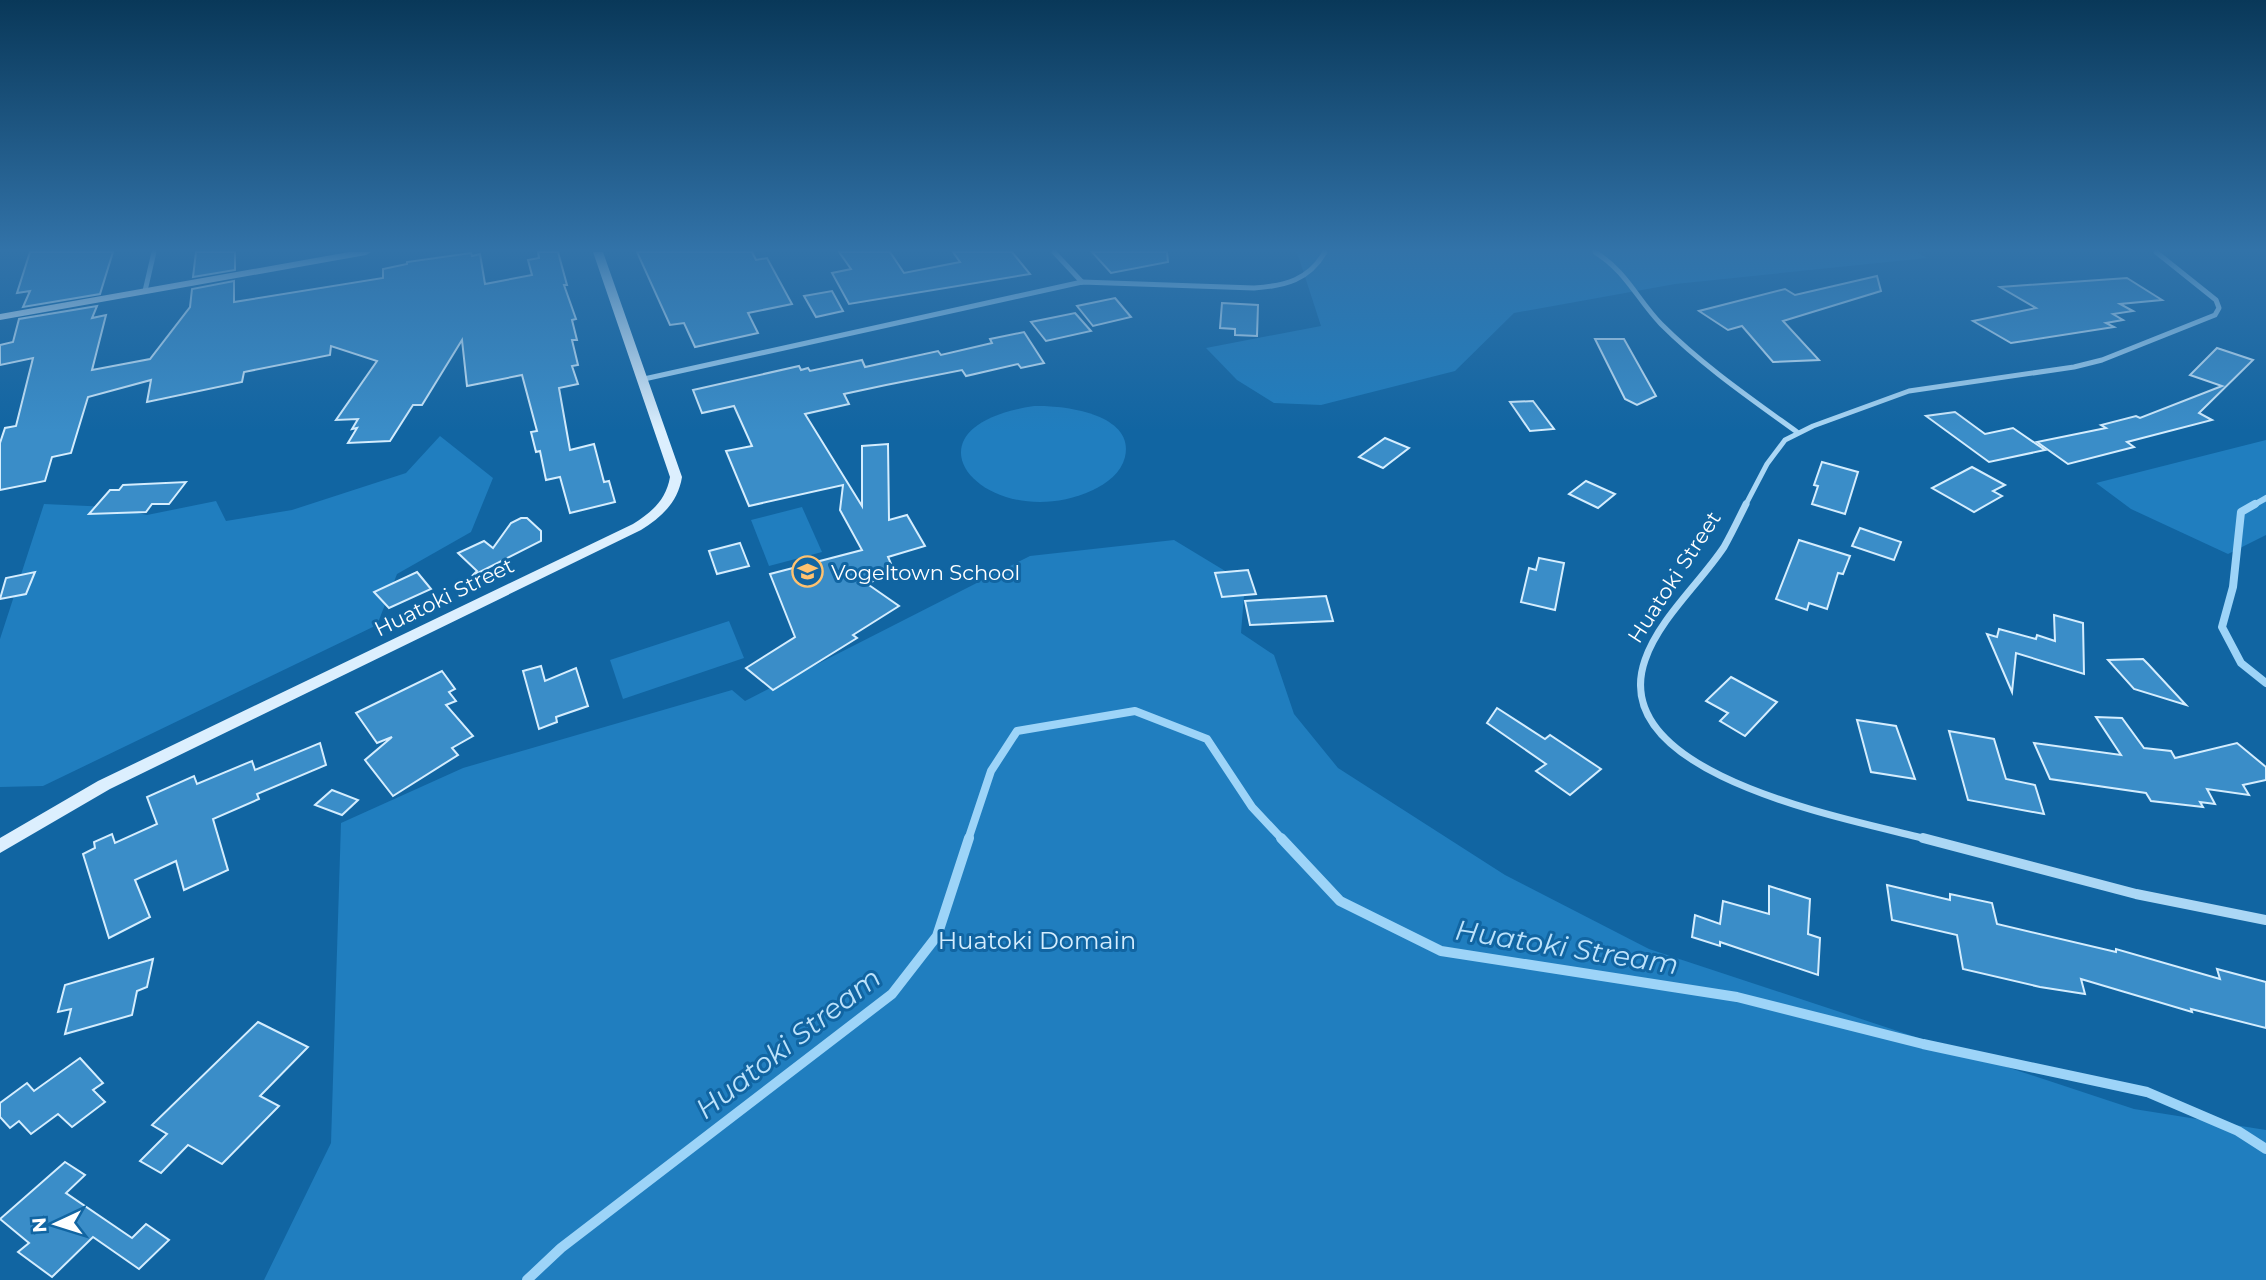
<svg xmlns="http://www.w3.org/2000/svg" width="2266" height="1280" viewBox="0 0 2266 1280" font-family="Montserrat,sans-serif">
<rect width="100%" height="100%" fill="#1165a2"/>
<!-- green -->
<g fill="#207ebf">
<path d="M1297,252H1917L1927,258L1675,284L1514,313L1455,371L1321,405L1274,403L1237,380L1206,348L1321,326Z"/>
<path d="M1034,406C1062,405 1135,413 1125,457C1121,473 1107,483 1093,490C989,538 888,428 1034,406Z"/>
<path d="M440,436L493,478L471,532L397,574L377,625L43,786L0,787V639L44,504L110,507L147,515L216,501L226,521L292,510L406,473Z"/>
<path d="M2266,440V535L2228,554L2131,509L2096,483Z"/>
<path d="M802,507L822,552L769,566L751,520Z"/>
<path d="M1174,540L1245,583L1241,633L1274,655L1294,714L1338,768L1505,875L1649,949L2134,1109L2266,1130V1280H264L331,1143L341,823L463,768L732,690L745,701L1030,556Z"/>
<path d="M729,621L744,658L623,699L610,660Z"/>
</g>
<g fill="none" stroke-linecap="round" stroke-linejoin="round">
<!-- stream-far2 -->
<path stroke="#9dd4f8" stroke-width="6" d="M2252,506L2266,498"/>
<!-- stream-far1 -->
<g stroke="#9dd4f8" stroke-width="8">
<path d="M2255,504L2241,512L2233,587L2222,627L2241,663L2266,683"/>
<path d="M968,840L991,771L1017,731L1135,711L1207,739L1252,807L1283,840"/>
</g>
<!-- stream -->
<g stroke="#9dd4f8" stroke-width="10">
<path d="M1281,838L1340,901L1441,951L1737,997L1923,1044L2147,1092L2238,1131L2266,1149"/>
<path d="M527,1280L561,1248L892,994L937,936L969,838"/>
</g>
</g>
<!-- building -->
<g fill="#3a8dc8" stroke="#d4edfe" stroke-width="2">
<path d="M30,252H113L100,294L23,307L30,291L17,293Z"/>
<path d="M196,252H235V270L193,277Z"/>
<path d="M538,252H558L567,285H564L576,319L572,320L577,340H572L578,365L572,366L578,384L559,388L570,450L594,444L604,482L609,481L615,502L570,513L560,477L546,480L540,451L536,452L531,432L537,431L522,375L467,386L462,340L422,405H413L390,441L348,443L357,428L352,429L358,419L336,420L377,361L331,346L330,355L244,372L242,382L147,402L151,380L88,397L71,453L52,457L45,481L0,490V443L5,428L16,426L33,358L0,365V345L13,342L19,319L97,306L92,318L106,315L92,370L150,359L190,307L192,289L234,281V302L383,278V269L407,264V262L471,253L472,256L480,254L485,284L532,275L528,260L539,258Z"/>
<path d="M637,252H752L756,260L767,258L792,304L748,313L758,333L695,347L684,323L670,325Z"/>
<path d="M839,252H890L904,273L960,262L953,252H1012L1030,274L849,304L832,273L851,269Z"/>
<path d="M1092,252H1167L1168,262L1111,273Z"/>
<path d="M1877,276L1881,291L1783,321L1819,360L1773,362L1742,326L1728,330L1699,311L1785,289L1795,295Z"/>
<path d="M2127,278L2162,300L2120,304L2133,311L2113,314L2123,320L2106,323L2114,327L2011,343L1973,321L2036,308L2000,287Z"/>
<path d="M832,291L843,311L816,317L804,296Z"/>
<path d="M1115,298L1131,317L1093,326L1077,306Z"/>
<path d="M1222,303L1258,305L1257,336L1235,335V329L1220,328Z"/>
<path d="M1075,313L1091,331L1046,341L1031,322Z"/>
<path d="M1024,332L1044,363L1021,368L1018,364L966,376L962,370L886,385L844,394L849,404L805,414L862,506V446L888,444L889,520L907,515L925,546L888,557L896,575L866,583L899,606L853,635L857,638L773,690L746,668L795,637L770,574L862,550L840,510L843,485L749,506L726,451L752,446L734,406L702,413L693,390L799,366L801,370L808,368L810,371L862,360L865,367L938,351L941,355L992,343L990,339Z"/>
<path d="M1595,339H1624L1656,396L1637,405L1625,399Z"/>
<path d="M2217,348L2253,360L2199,413L2212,420L2127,442L2134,447L2068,464L2037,442L2106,428L2101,425L2136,416L2140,418L2222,386L2190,375Z"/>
<path d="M1533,401L1554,429L1530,431L1510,402Z"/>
<path d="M1955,412L1985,434L2013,428L2045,450L1989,462L1926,416Z"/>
<path d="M1385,438L1409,448L1383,468L1359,457Z"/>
<path d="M1822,462L1858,472L1845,514L1812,504L1818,486L1814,485Z"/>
<path d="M1972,467L2005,485L1993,491L2002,496L1974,512L1932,488Z"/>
<path d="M1586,481L1615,494L1598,508L1569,494Z"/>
<path d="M186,482L169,504H152L146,512L89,514L110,490H119L123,485Z"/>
<path d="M521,518H527L541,531V541L472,576L477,571L458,553L484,541L493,548L511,523Z"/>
<path d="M1860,528L1901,542L1894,560L1852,546Z"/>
<path d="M1799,540L1850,556L1843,574L1838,573L1827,609L1809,603L1807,610L1776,599Z"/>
<path d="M740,543L749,566L717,574L709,551Z"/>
<path d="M1539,558L1564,563L1555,610L1521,602L1529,568L1536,570Z"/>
<path d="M1248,570L1256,594L1222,597L1215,573Z"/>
<path d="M35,572L26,594L0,599L6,578Z"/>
<path d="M417,572L431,589L389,608L374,592Z"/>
<path d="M1326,596L1333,621L1250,625L1245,601Z"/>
<path d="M2054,615L2083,623L2084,674L2016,653L2012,692L1987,634L1997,637L1999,629L2036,639L2037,635L2055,641Z"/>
<path d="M2143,659L2148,664L2186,705L2134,689L2108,660Z"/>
<path d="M541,666L545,681L576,668L588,706L556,717L557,722L539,729L523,671Z"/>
<path d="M442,671L455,689L449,692L456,701L446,705L473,736L452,748L458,755L393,796L365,760L392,737L377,743L356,713Z"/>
<path d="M1731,677L1777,702L1745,736L1720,721L1728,713L1706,701Z"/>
<path d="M1497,708L1545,739L1550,735L1601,769L1570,795L1536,771L1546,764L1487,723Z"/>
<path d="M2096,717L2122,718L2144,748L2171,751L2175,758L2237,743L2266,767V780L2243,785L2249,795L2207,789L2215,804L2200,802L2203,807L2151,801L2146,793L2050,779L2034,743L2121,755Z"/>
<path d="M1857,720L1896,726L1915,779L1871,772Z"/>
<path d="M1949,731L1994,739L2006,779L2035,785L2044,814L1968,800Z"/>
<path d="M320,743L326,765L257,794L259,799L213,819L228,870L184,890L176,861L135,880L150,917L109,938L83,854L95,848L94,842L112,834L115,843L157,824L147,797L194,776L197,784L252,761L255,770Z"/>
<path d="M332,790L358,800L342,815L315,805Z"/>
<path d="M1887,885L1950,900V894L1992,903L1997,924L2116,952V949L2220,979L2217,969L2266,982V1028L2191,1009L2192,1012L2081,979L2085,994L2040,987L1963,969L1957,935L1892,920Z"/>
<path d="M1769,886L1810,899L1808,934L1820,938L1818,975L1720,942V946L1692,937L1695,915L1720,924L1723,901L1769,914Z"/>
<path d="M153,959L147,987L137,991L132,1015L65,1034L71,1009L58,1012L65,985Z"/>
<path d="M258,1022L308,1047L260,1096L279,1106L222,1164L188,1145L161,1173L140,1161L167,1134L152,1125Z"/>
<path d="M80,1058L103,1083L93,1090L105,1102L72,1127L58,1114L31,1134L19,1121L10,1128L0,1117V1103L27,1083L34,1091Z"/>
<path d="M65,1162L85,1175L66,1193L132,1238L146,1224L169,1240L139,1269L93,1237L52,1277L18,1252L29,1243L0,1219Z"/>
</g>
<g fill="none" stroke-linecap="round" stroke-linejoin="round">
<!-- minor-far2 -->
<g stroke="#abd7f5" stroke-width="5">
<path d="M1054,252L1082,282"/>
<path d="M1595,252C1626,271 1637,299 1661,324C1702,365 1750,398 1797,432"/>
<path d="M145,291L154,252"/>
<path d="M644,379L1082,282L1254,288C1285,286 1309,280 1325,252"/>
<path d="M1745,506L1767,464L1785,440L1813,426L1909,391L2074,367L2102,360L2215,315L2219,308L2216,300L2156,252"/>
</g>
<!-- minor-far1 -->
<path stroke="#abd7f5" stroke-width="7" d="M1746,504C1739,518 1732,533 1724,547C1700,583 1659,619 1645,660C1604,777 1856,820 1930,840"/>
<!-- minor -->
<path stroke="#abd7f5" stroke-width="10" d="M1923,838L2136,894L2266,920"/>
<!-- secondary -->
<g fill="#dceffe" fill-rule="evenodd">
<path d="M349,252H371L366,255L0,320V314Z"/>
<path d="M593,252H603L682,477C678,502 662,517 641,530L110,789L0,853V838L98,781L633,524C652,512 666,500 670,477Z"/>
</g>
</g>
<!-- sky -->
<linearGradient id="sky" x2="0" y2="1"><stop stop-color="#093859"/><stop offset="0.58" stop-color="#3273a9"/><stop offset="1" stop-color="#3273a9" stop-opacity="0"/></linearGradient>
<rect width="2266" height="431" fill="url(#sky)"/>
<!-- icons -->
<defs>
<symbol id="school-ring" viewBox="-11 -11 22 22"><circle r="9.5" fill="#1165a2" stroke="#ffc26f" stroke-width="1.5"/><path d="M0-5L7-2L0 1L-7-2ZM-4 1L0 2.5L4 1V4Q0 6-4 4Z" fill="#ffc26f"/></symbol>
</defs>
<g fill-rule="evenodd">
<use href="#school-ring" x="790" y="554" width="35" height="35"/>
</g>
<g text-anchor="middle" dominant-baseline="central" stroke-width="6" stroke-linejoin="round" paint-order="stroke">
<!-- poi labels -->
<g font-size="21" fill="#fff" stroke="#1165a2" text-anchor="start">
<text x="831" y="572">Vogeltown School</text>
</g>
<!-- street labels -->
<g font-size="21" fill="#fff" stroke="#1165a2">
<text transform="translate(1674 577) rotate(-57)">Huatoki Street</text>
<text transform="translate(444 597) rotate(-26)">Huatoki Street</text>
</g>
<!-- near-park labels -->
<g font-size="24" fill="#d4edfe" stroke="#1165a2">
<text x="1037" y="940">Huatoki Domain</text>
</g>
<!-- near-water labels -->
<g font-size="28" font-style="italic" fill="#bce2fb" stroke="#1165a2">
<text transform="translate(1567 947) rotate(9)">Huatoki Stream</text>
<text transform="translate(788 1043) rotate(-38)">Huatoki Stream</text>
</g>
</g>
<!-- north arrow -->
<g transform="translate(56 1224) rotate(266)" stroke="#1165a2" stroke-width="5" paint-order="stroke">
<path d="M0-5L12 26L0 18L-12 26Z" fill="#ffffff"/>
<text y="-10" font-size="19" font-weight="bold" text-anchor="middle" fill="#ffffff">N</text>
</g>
</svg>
